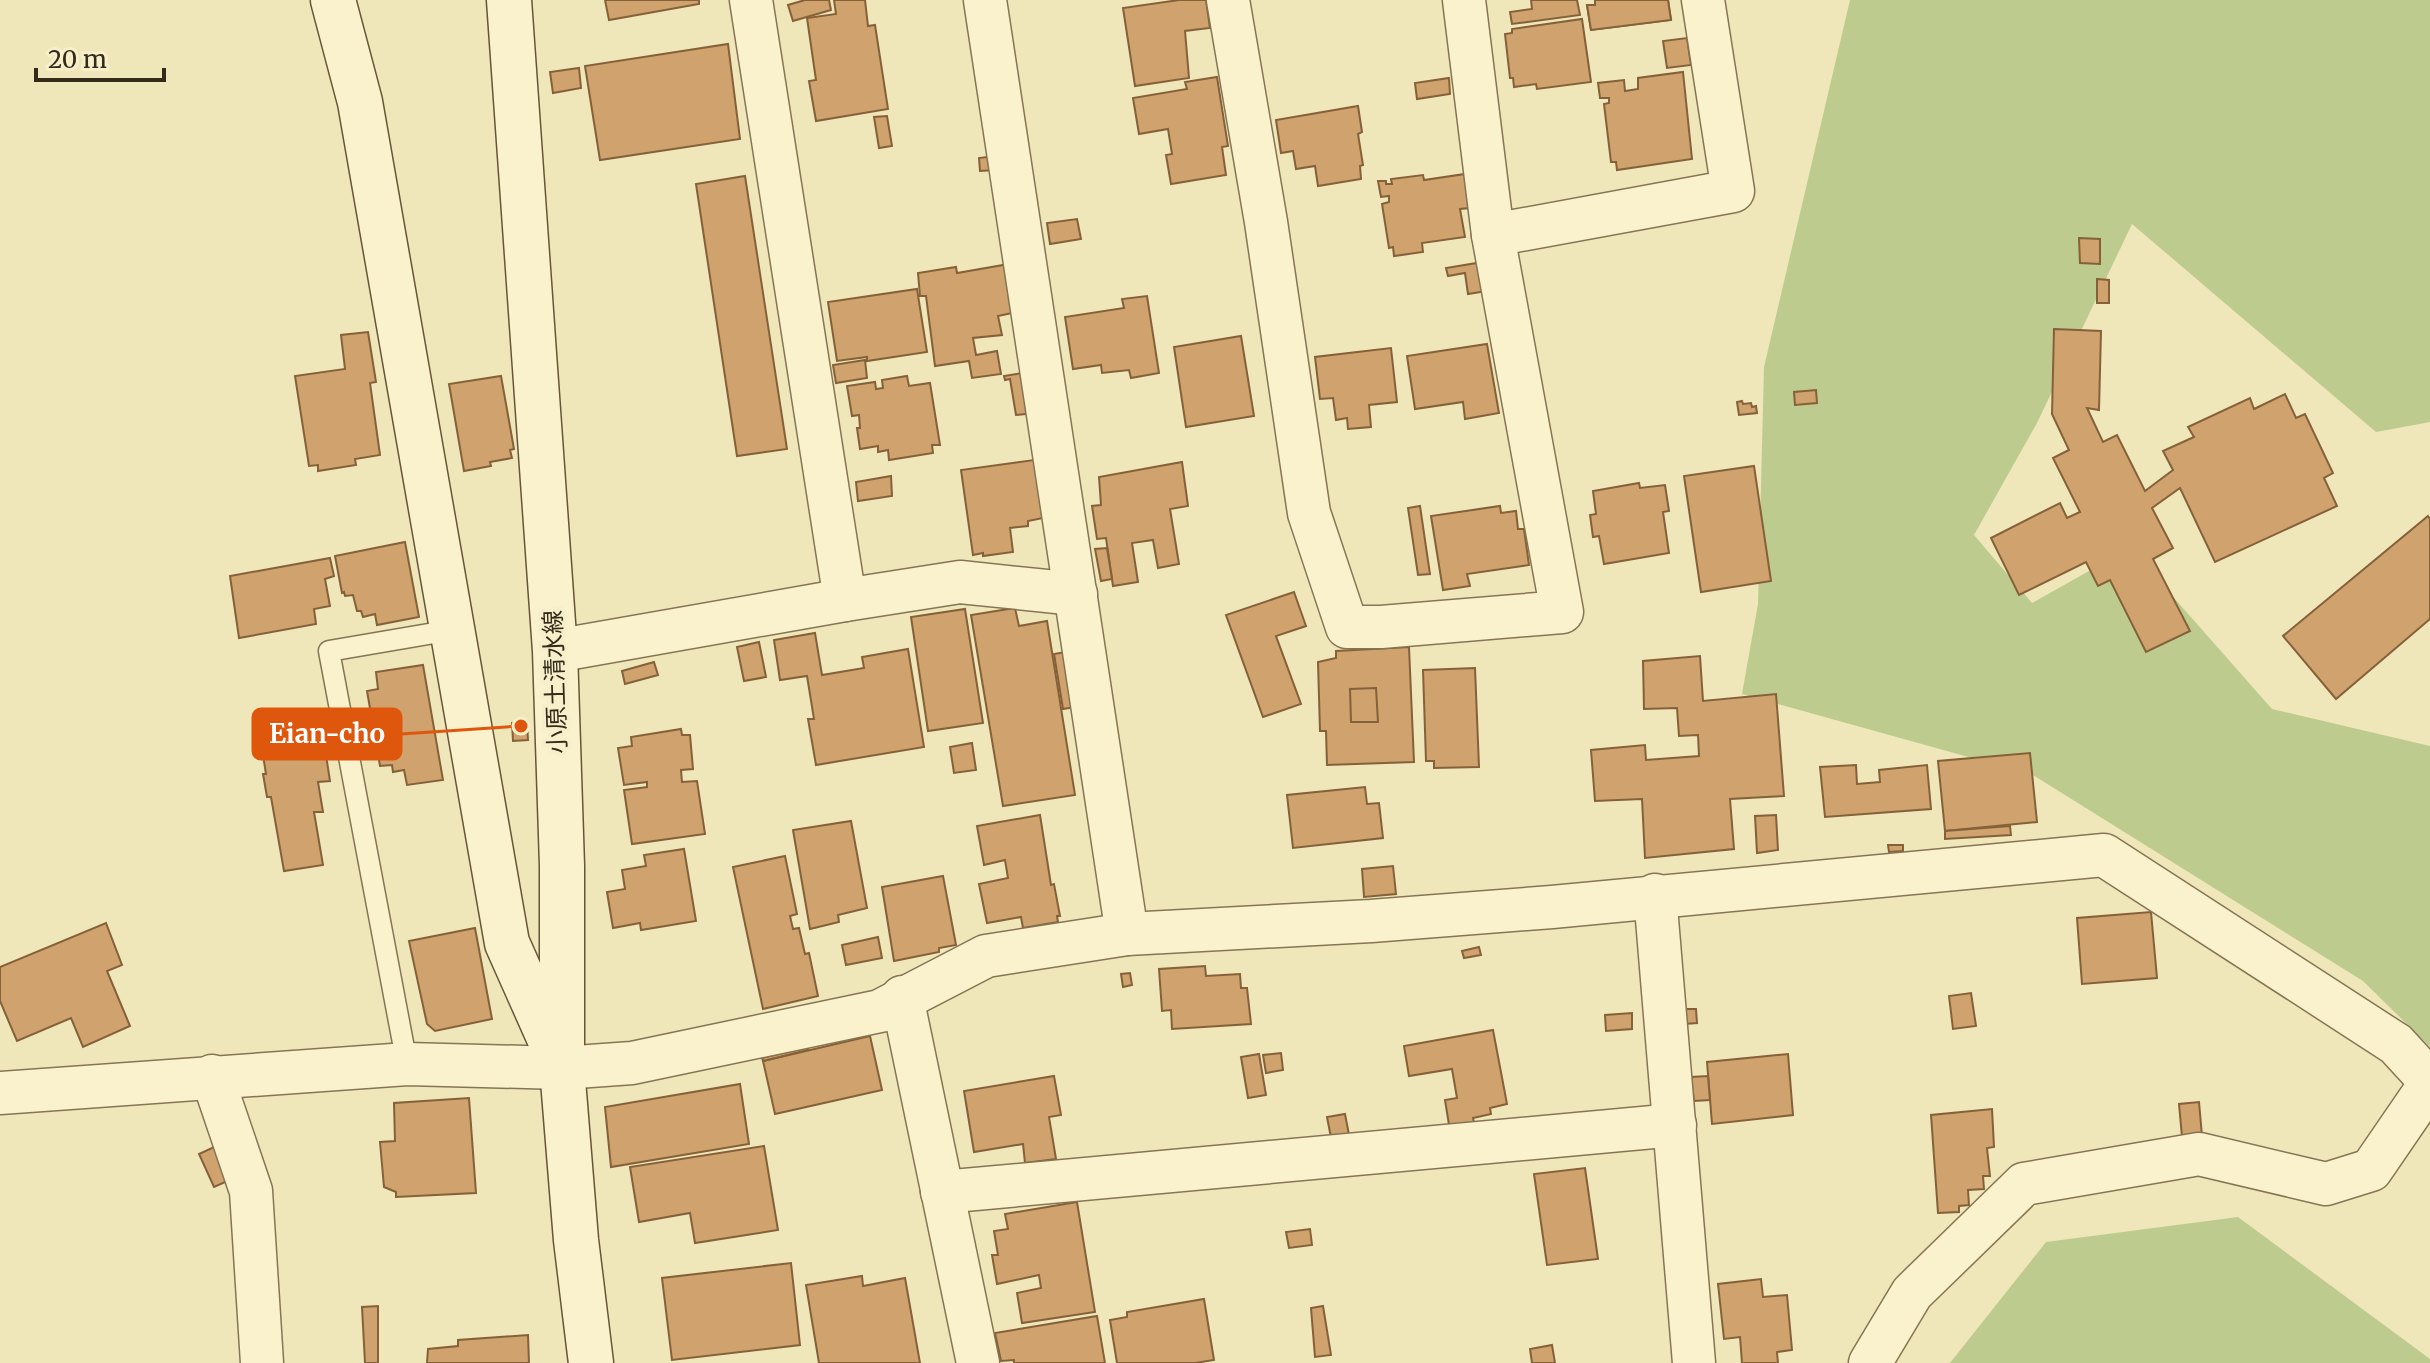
<svg xmlns="http://www.w3.org/2000/svg" width="2430" height="1363" viewBox="0 0 2430 1363" font-family="Merriweather,'Noto Sans JP',serif">
<rect width="100%" height="100%" fill="#efe6ba"/>
<!-- green -->
<g fill="#bdcc8e">
<path d="M1850,0H2430V422L2376,432L2132,224L2037,423L1974,535L2032,603L2130,548L2272,709L2430,746V1047L2363,981L2033,775L1742,694L1758,604L1764,367Z"/>
<path d="M2238,1217L2430,1359V1363H1950L2046,1242Z"/>
</g>
<!-- building -->
<g fill="#cfa26e" stroke="#856139" stroke-width="2">
<path d="M605,0H699V4L609,20Z"/>
<path d="M805,0H829L831,10L793,21L788,5Z"/>
<path d="M834,0H865L868,26L875,25L888,109L816,121L809,81L816,80L807,18L836,14Z"/>
<path d="M1179,0H1206L1210,28L1185,31L1189,78L1135,86L1123,8Z"/>
<path d="M1531,0H1577L1580,15L1512,24L1510,12L1532,9Z"/>
<path d="M1595,0H1668L1671,20L1591,30L1587,5H1595Z"/>
<path d="M1595,0H1668L1671,20L1591,30L1587,5H1595Z"/>
<path d="M1582,19L1591,82L1537,89L1536,84L1514,87L1513,78H1510L1505,34L1512,33V29Z"/>
<path d="M1687,38L1691,65L1667,68L1663,41Z"/>
<path d="M728,44L740,139L600,160L585,66Z"/>
<path d="M579,68L581,88L553,93L550,72Z"/>
<path d="M1683,72L1692,159L1617,170L1616,162H1611L1604,104L1609,103V98H1600L1598,83L1624,80L1625,91L1638,89V78Z"/>
<path d="M1217,77L1228,146L1222,147L1226,175L1171,184L1166,155L1172,154L1168,129L1139,134L1133,98L1187,89L1185,82Z"/>
<path d="M1449,78L1450,94L1417,99L1415,83Z"/>
<path d="M1358,106L1362,132L1358,134L1363,165L1360,166L1361,179L1318,186L1315,166L1296,169L1293,151L1281,153L1276,120Z"/>
<path d="M887,116L892,146L879,148L874,117Z"/>
<path d="M994,156L996,170L980,171L979,158Z"/>
<path d="M1465,174L1470,208L1460,209L1465,237L1422,243L1423,252L1394,256L1393,247L1389,248L1382,204L1389,202V196L1381,197L1378,181H1386V184H1392L1391,179L1423,175L1424,180Z"/>
<path d="M745,176L787,449L737,456L696,184Z"/>
<path d="M1077,219L1081,239L1050,244L1047,223Z"/>
<path d="M2079,238L2100,239V264L2080,263Z"/>
<path d="M1483,262L1487,291L1468,294L1465,273L1448,276L1446,268Z"/>
<path d="M1009,264L1017,312L998,316L1002,335L973,338L976,355L997,351L1001,374L972,378L969,361L935,366L926,296H920L918,273L956,267L957,273Z"/>
<path d="M2097,279L2109,280V303H2097Z"/>
<path d="M917,289L927,352L867,361V357L837,361L828,302Z"/>
<path d="M1147,296L1159,373L1131,378L1129,370L1102,373L1101,365L1073,369L1065,317L1124,308L1122,299Z"/>
<path d="M2054,329L2101,331L2099,410L2087,408L2103,442L2117,435L2145,491L2173,470L2163,451L2194,437L2188,427L2250,398L2254,409L2285,394L2296,418L2305,414L2333,473L2324,478L2337,506L2215,562L2180,488L2152,508L2173,548L2153,559L2190,631L2146,652L2110,580L2098,586L2086,562L2019,595L1991,538L2060,503L2067,518L2080,512L2053,458L2069,450L2052,414Z"/>
<path d="M368,332L376,382L370,383L380,455L355,459L356,465L318,471V465L309,466L295,376L345,369L341,335Z"/>
<path d="M1241,336L1254,416L1186,427L1174,347Z"/>
<path d="M1487,344L1499,413L1465,419L1463,402L1415,409L1407,356Z"/>
<path d="M1391,348L1397,402L1369,405L1371,427L1348,429L1347,418L1336,420L1333,398L1320,399L1315,357Z"/>
<path d="M865,360L867,378L836,383L833,365Z"/>
<path d="M1029,372L1035,413L1016,415L1010,379L1005,380L1004,376Z"/>
<path d="M501,376L514,449L510,450L512,458L490,462L491,466L464,471L449,384Z"/>
<path d="M907,376L909,386L930,383L940,445H932L933,453L889,460L888,450L878,452V446L860,449L857,428H860L859,415L852,416L847,386L875,382L876,389L883,388L882,380Z"/>
<path d="M1816,390L1817,403L1795,405L1794,392Z"/>
<path d="M1742,401L1743,404L1751,403L1752,407L1756,406L1757,413L1739,415L1737,402Z"/>
<path d="M1034,460L1043,518L1028,521V526L1010,528L1013,552L983,556V553L973,555L961,470Z"/>
<path d="M1182,462L1188,506L1170,509L1179,564L1158,568L1153,540L1132,543L1138,582L1113,586L1106,538L1097,539L1092,506L1101,505L1099,477Z"/>
<path d="M1754,466L1771,581L1701,592L1684,476Z"/>
<path d="M891,476L892,496L858,501L856,482Z"/>
<path d="M1639,483L1640,488L1665,485L1669,511L1663,512L1669,553L1604,564L1599,536L1593,537L1590,515L1596,514L1593,491Z"/>
<path d="M1420,506L1430,574L1418,575L1408,508Z"/>
<path d="M1500,506L1501,513L1516,511L1518,529H1524L1529,565L1467,574L1470,586L1443,590L1431,516Z"/>
<path d="M2428,516L2430,519V619L2336,699L2283,636Z"/>
<path d="M405,542L419,617L377,625L375,614L363,617L361,611H357L353,595L345,596L344,592L342,593L335,556Z"/>
<path d="M1107,548L1112,579L1101,581L1095,549Z"/>
<path d="M330,558L334,576L325,579L330,606L314,609L316,624L239,638L230,576Z"/>
<path d="M1294,592L1306,626L1276,636L1301,704L1263,717L1226,615Z"/>
<path d="M1015,608L1019,626L1047,621L1075,795L1003,806L971,615Z"/>
<path d="M965,609L983,723L928,731L911,617Z"/>
<path d="M815,633L822,675L864,668L862,657L908,649L924,747L816,765L808,719H814L807,676L780,680L774,640Z"/>
<path d="M759,642L766,677L744,681L737,647Z"/>
<path d="M1409,647L1414,762L1327,765L1326,731H1320L1318,662L1336,658V651Z"/>
<path d="M1066,652L1075,707L1063,709L1054,654Z"/>
<path d="M1700,656L1703,701L1776,694L1784,796L1730,799L1734,849L1645,858L1642,799L1595,801L1591,750L1645,745L1646,760L1699,756L1698,735L1679,736L1677,708L1644,709L1643,661Z"/>
<path d="M654,662L658,675L625,684L622,671Z"/>
<path d="M423,665L443,780L407,785L404,770L393,772L392,765L380,766L367,691L378,689L376,672Z"/>
<path d="M1475,668L1479,767L1434,768V761H1426L1423,670Z"/>
<path d="M1376,688L1378,722H1351L1350,689Z"/>
<path d="M527,722L528,740L513,741L512,723Z"/>
<path d="M681,729L682,735H690L693,769L681,770L682,782L697,781L705,834L632,844L624,790L647,787V782L624,785L618,748L632,746L631,737Z"/>
<path d="M293,743L296,759L326,755L330,781L318,782L323,812H314L323,865L284,871L271,797H267L263,774H266L262,749Z"/>
<path d="M972,743L976,770L954,773L950,747Z"/>
<path d="M2030,753L2037,822L1945,831L1938,761Z"/>
<path d="M1856,765L1857,784L1880,782L1879,770L1927,765L1931,809L1825,817L1820,767Z"/>
<path d="M1365,787L1367,804L1379,803L1383,838L1293,848L1287,795Z"/>
<path d="M1040,815L1051,885L1054,884L1060,916H1057L1058,922L1023,928L1021,917L987,923L979,884L1008,878L1005,860L984,865L977,826Z"/>
<path d="M1776,815L1778,850L1757,853L1755,816Z"/>
<path d="M851,821L867,908L838,915L839,922L810,929L793,830Z"/>
<path d="M2010,826L2011,835L1945,839V831Z"/>
<path d="M1888,845H1903V851L1889,852Z"/>
<path d="M684,849L696,921L641,930L640,923L613,928L607,892L625,889L622,870L646,866L644,855Z"/>
<path d="M785,856L797,914L790,916L793,929L799,928L805,954L809,953L818,996L763,1009L733,867Z"/>
<path d="M1393,866L1396,894L1364,897L1362,869Z"/>
<path d="M943,876L956,945L939,948V952L894,961L882,887Z"/>
<path d="M2151,912L2157,978L2082,984L2077,918Z"/>
<path d="M106,923L122,965L107,971L130,1026L83,1047L71,1018L17,1041L0,1001V967Z"/>
<path d="M475,928L492,1019L435,1031L427,1024L409,941Z"/>
<path d="M878,937L882,958L846,965L842,945Z"/>
<path d="M1479,947L1481,955L1464,958L1462,951Z"/>
<path d="M1205,966L1206,976L1240,974L1241,988H1247L1251,1024L1172,1029L1171,1010L1162,1011L1159,969Z"/>
<path d="M1130,973L1132,985L1123,987L1121,974Z"/>
<path d="M1971,993L1976,1026L1953,1029L1949,996Z"/>
<path d="M1685,1009H1696L1697,1023L1685,1024Z"/>
<path d="M1632,1013V1029L1606,1031L1605,1015Z"/>
<path d="M1493,1030L1507,1104L1490,1108L1491,1114L1473,1118L1475,1127L1450,1131L1445,1100L1457,1098L1452,1069L1409,1076L1404,1046Z"/>
<path d="M870,1036L882,1090L775,1114L763,1061Z"/>
<path d="M808,1047V1050L763,1061L762,1058Z"/>
<path d="M1281,1053L1283,1070L1266,1073L1263,1055Z"/>
<path d="M1259,1054L1266,1095L1248,1098L1241,1057Z"/>
<path d="M1788,1054L1793,1115L1712,1124L1707,1062Z"/>
<path d="M1054,1076L1061,1115L1049,1117L1056,1159L1025,1163L1023,1144L974,1152L964,1091Z"/>
<path d="M1708,1076L1710,1100L1694,1101L1691,1077Z"/>
<path d="M740,1084L749,1144L611,1167L605,1107Z"/>
<path d="M469,1098L476,1193L396,1197V1192L384,1187L380,1142L395,1141L394,1103Z"/>
<path d="M2199,1102L2202,1136L2182,1137L2179,1104Z"/>
<path d="M1992,1109L1994,1147L1987,1148L1990,1176H1983L1984,1189L1968,1190L1969,1205L1959,1206V1212L1938,1213L1931,1115Z"/>
<path d="M1345,1114L1351,1145L1333,1148L1327,1117Z"/>
<path d="M764,1146L778,1230L695,1243L690,1213L639,1222L630,1167Z"/>
<path d="M214,1147L230,1180L214,1187L199,1154Z"/>
<path d="M1585,1168L1598,1259L1547,1265L1534,1174Z"/>
<path d="M1077,1202L1095,1312L1022,1323L1017,1293L1041,1288L1039,1275L997,1284L992,1255H998L994,1231L1008,1229L1005,1214Z"/>
<path d="M1310,1229L1312,1245L1289,1248L1286,1232Z"/>
<path d="M791,1263L800,1345L672,1360L662,1278Z"/>
<path d="M862,1276L863,1286L905,1278L920,1363H819L806,1285Z"/>
<path d="M1761,1279L1763,1297L1787,1295L1792,1350L1777,1352L1778,1363H1742L1740,1337L1724,1339L1718,1284Z"/>
<path d="M1204,1299L1214,1360L1195,1363H1117L1110,1320L1127,1317V1312Z"/>
<path d="M378,1306V1363H365L362,1307Z"/>
<path d="M1323,1306L1331,1355L1315,1357L1311,1308Z"/>
<path d="M1097,1316L1105,1363H1014V1360L1001,1361L995,1333Z"/>
<path d="M528,1335L529,1363H427L428,1349L458,1346V1340Z"/>
<path d="M1552,1345L1555,1363H1532L1530,1349Z"/>
</g>
<g fill="none" stroke-linecap="round" stroke-linejoin="round">
<defs>
<path id="lane" d="M407,1064L329,651L452,630"/>
<g id="street">
<path d="M985,0L1127,934"/>
<path d="M1228,0L1266,222L1309,513L1347,627H1381L1562,612L1493,235L1464,0"/>
<path d="M1493,235L1733,191L1703,0"/>
<path d="M845,600L960,582L1076,594"/>
<path d="M555,651L845,600L751,0"/>
<path d="M1655,895L1694,1363"/>
<path d="M902,997L978,1363"/>
<path d="M212,1076L251,1191L262,1363"/>
<path d="M0,1093L407,1064L562,1068L632,1063L880,1011L986,956L1127,934L1371,921L1552,907L2104,855L2396,1044L2430,1081"/>
<path d="M942,1192L1675,1125"/>
<path d="M1870,1363L1912,1293L2024,1184L2199,1154L2326,1184L2371,1170L2430,1084"/>
</g>
<g id="secondary">
<path d="M333,0L360,102L507,943L555,1051"/>
<path d="M509,0L555,651L562,866V1068L576,1240L591,1363"/>
</g>
</defs>
<!-- lane casing -->
<use href="#lane" stroke="#867554" stroke-width="23"/>
<!-- street casing -->
<use href="#street" stroke="#867554" stroke-width="45"/>
<!-- secondary casing -->
<use href="#secondary" stroke="#675538" stroke-width="47"/>
<!-- lane -->
<use href="#lane" stroke="#faf2cd" stroke-width="20"/>
<!-- street -->
<use href="#street" stroke="#faf2cd" stroke-width="42"/>
<!-- secondary -->
<use href="#secondary" stroke="#faf2cd" stroke-width="44"/>
</g>
<g text-anchor="middle" dominant-baseline="central" stroke-width="8" stroke-linejoin="round" paint-order="stroke">
<!-- street labels -->
<g font-size="24" fill="#342a1a" stroke="#f6efca">
<text transform="translate(555 682) rotate(-92)">小原土清水線</text>
</g>
</g>
<!-- callouts -->
<path fill="none" stroke="#df570d" stroke-width="3" d="M521 726L401 734"/>
<circle fill="#df570d" stroke="#f6efca" stroke-width="3" cx="521" cy="726" r="8"/>
<rect fill="#df570d" stroke="#df570d" stroke-width="3" x="253" y="709" width="148" height="50" rx="8"/>
<g font-size="26" text-anchor="middle" font-weight="bold" fill="#fff">
<text x="327" y="743">Eian-cho</text>
</g>
<!-- scale -->
<path d="M36 68v12h128v-12" fill="none" stroke="#342a1a" stroke-width="4"/>
<text x="48" y="68" font-size="24" fill="#342a1a" stroke="#f6efca" stroke-width="6" paint-order="stroke">20 m</text>
</svg>
